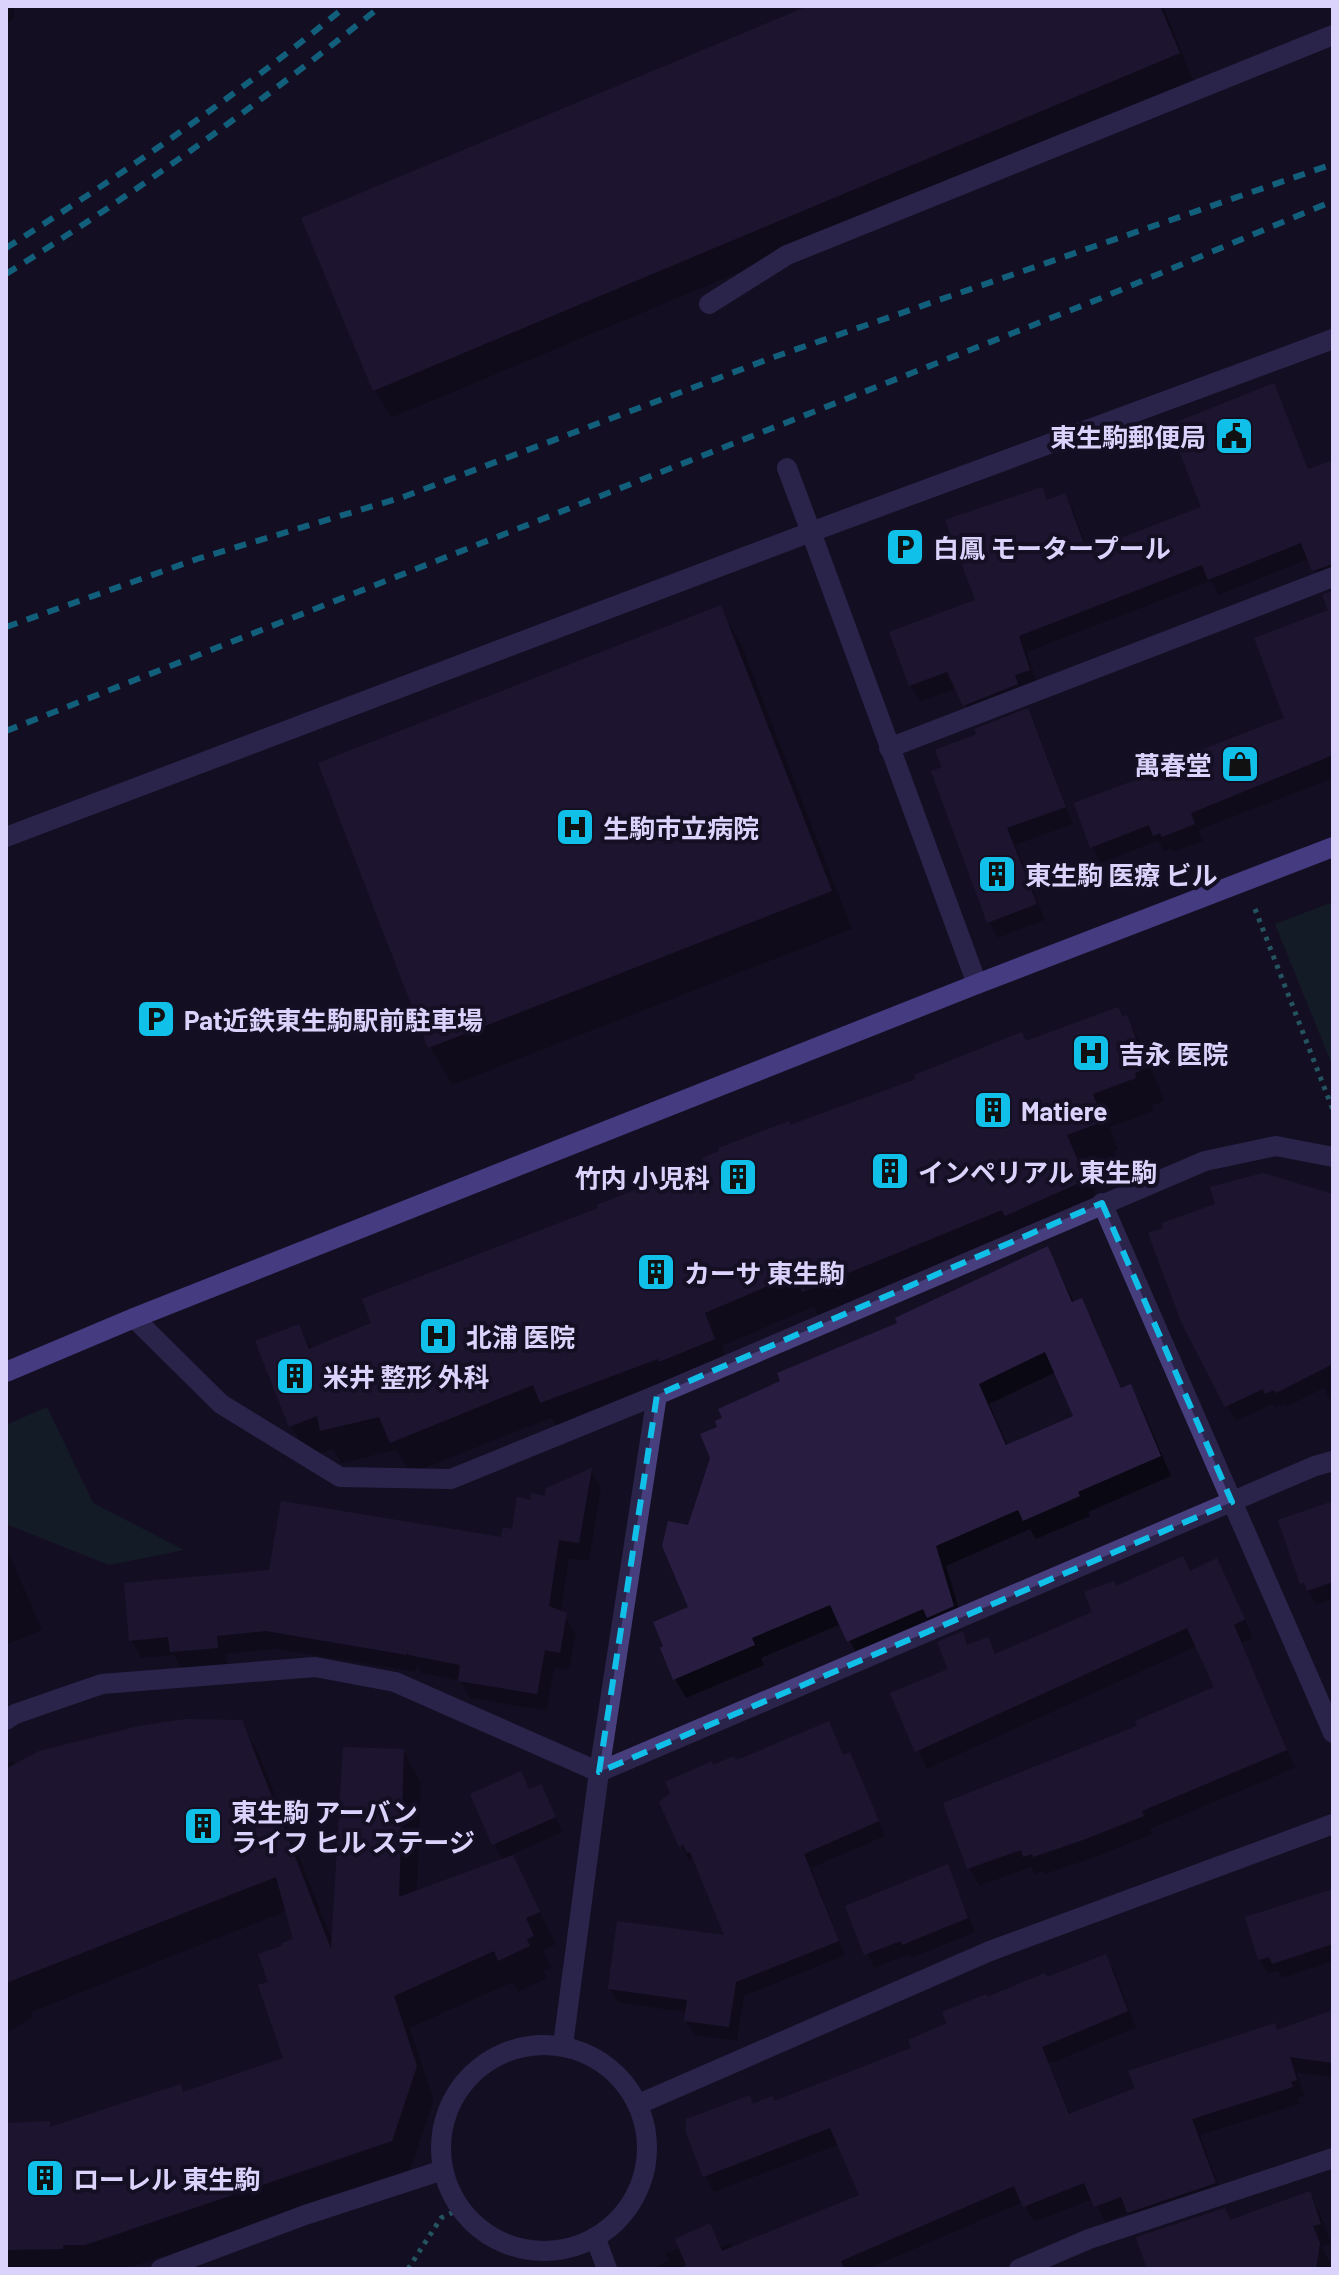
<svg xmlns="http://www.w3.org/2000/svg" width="1339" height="2275" viewBox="0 0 1339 2275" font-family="Barlow,'Noto Sans JP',sans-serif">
<rect width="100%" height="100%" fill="#140f22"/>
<!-- green -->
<g fill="#132a2b">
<path d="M1333,902V1067L1275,924Z"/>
<path d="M47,1407L93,1503L184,1550L109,1565L6,1524V1425Z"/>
</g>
<!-- shadow -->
<g fill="#0007" fill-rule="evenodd">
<path d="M6,6H14V19L7,23L8,74L6,76Z"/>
<path d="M813,6H1163L1194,82L391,418L375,390Z"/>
<path d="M1273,386L1282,400H1279L1311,478L1333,461V583L1323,586L1309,559L1219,595L1211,581L1027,652L1038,686L974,721L957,688L920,702L911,686L892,634L978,601L1042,489L1049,502L1065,496L1074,512L1089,553L1204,508Z"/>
<path d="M1333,592V778L1199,830L1203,841L1173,852L1171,849L1164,851L1158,841L1101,863L1092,847L1189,762L1287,719L1331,611Z"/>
<path d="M720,608L742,646L852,929L452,1085L430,1047Z"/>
<path d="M1027,711L1036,727L1073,824L1015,845L1045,920L998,938L989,922L945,768L979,735Z"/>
<path d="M1126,1017L1145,1050L1164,1101L1152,1106L1154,1111L1110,1127L1118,1150L1114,1151L1116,1156L1084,1168L1103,1213L823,1324L813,1307L722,1346L732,1372L561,1434L551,1418L410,1474L396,1450L341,1463L333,1449L310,1458L291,1426L298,1326L312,1350L374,1324L601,1209L790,1127L1027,1043Z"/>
<path d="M1333,1196V1407L1324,1388L1286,1407L1284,1404L1275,1408L1273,1404L1236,1421L1227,1406Z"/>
<path d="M1048,1249L1074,1303L1081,1301L1092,1320L1122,1390L1130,1387L1141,1406L1171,1476L1088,1512L1090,1516L1036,1539L1030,1529L946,1566L964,1626L860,1660L841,1624L761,1658L764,1665L686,1698L675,1679L690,1608L689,1527L720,1428L899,1324ZM1056,1372L1075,1417L1008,1447L989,1404Z"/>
<path d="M591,1471L601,1488L589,1561L569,1558L561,1611L576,1633L569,1670L554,1668L547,1711L470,1698L460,1681L421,1673L417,1665L416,1672L277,1649L226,1654L227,1666L182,1670L174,1655L141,1658L131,1640L271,1572L503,1539L513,1531L532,1503L546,1498Z"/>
<path d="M1333,1503V1599L1317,1605L1302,1583Z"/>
<path d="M6,1546L42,1630L6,1645Z"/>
<path d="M1190,1572L1226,1578L1253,1638L1242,1643L1295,1768L1150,1829L1152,1834L1093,1858L1045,1874L1043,1871L1035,1874L1031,1867L979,1886L969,1868L945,1804L1140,1727L1217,1688L1197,1646L927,1769L893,1694L950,1670L962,1633L969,1647L987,1639L996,1655L1094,1613L1116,1588Z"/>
<path d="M241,1722L259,1754L334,1945L403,1751L421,1783L417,1892L503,1861L472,1796L530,1790L540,1786L563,1832L511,1855L556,1944L543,1950L551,1968L544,1971L547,1978L518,1992L513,1982L410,2028L434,2100L409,2173L125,2269H6V2125L49,2123L52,2128L180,2087L184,2094L286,2059L270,1984L285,1948L295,1941L287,1911L31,2012L33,2018L6,2033V1764L13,1761L15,1766Z"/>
<path d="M828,1723L844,1757L849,1755L857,1769L885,1836L811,1868L845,1955L744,1996L737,2041L694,2035L686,2021L687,2012L618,2003L610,1989L727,1938L693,1858L689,1860L681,1846L713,1767L736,1763Z"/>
<path d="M947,1867L975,1932L912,1958L910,1954L874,1968L847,1907Z"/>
<path d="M1333,1897V1961L1282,1978L1278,1971L1268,1974L1260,1960L1247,1919Z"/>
<path d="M1105,1956L1115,1972L1136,2028L1049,2064L1071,2116L1278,2032L1333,2012V2077L1297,2073L1304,2096L1298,2098L1300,2104L1200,2135L1224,2200L1138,2228L1129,2213L1105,2222L1093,2199L1034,2222L1023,2202L868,2269H651L669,2261L665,2253L681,2247L709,2225L721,2247L730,2243L733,2248L861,2196L838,2145L714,2192L705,2176L754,2105L774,2103L913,2049L987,1999Z"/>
<path d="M1309,2194L1320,2213L1331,2244L1322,2246L1331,2265L1330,2269H1147L1231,2222Z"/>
</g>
<!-- building -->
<g fill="#281d41" fill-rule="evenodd">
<path d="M808,6H1160L1180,53L373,391L301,218Z"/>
<path d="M1274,383L1307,467L1309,469L1333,460V564L1312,571L1301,543L1208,580L1202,565L1019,636L1030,670L1015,675L1018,684L963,706L947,672L909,686L889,632L975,600L945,520L1042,487L1047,500L1065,493L1087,551L1201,507L1169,425Z"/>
<path d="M1333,591V755L1191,813L1195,824L1162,837L1160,833L1153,836L1149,825L1090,848L1074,803L1186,761L1185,756L1284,718L1254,638L1328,610L1322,595Z"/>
<path d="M721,605L832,891L428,1048L318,763Z"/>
<path d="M1028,708L1066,807L1007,828L1037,904L987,923L931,771L942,767L935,750L977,734L974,729Z"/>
<path d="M1118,1007L1122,1017L1127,1015L1147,1068L1135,1073L1136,1078L1093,1094L1101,1117L1097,1118L1099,1123L1067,1135L1086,1180L1005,1216L1002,1210L802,1292L796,1274L705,1313L715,1339L659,1362L658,1359L540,1403L533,1385L390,1443L379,1417L320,1431L317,1416L289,1427L255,1341L299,1324L309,1349L371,1323L362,1299L598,1208L597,1205L704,1162L702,1158L719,1151L718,1148L789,1121L790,1125L916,1079L914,1075L1022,1032L1026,1041Z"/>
<path d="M1263,1173L1333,1194V1364L1276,1393L1274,1390L1265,1394L1263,1389L1225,1407L1182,1324L1148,1233L1163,1228L1162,1223L1215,1204L1210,1187Z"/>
<path d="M1048,1246L1072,1302L1082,1298L1121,1388L1131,1384L1161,1456L1078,1492L1080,1496L1023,1521L1018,1510L936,1546L954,1606L927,1618L923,1609L847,1642L830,1605L752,1638L755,1645L673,1680L660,1648L663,1646L653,1622L688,1607L662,1546L668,1521L688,1525L710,1458L700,1434L717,1427L715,1421L722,1418L718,1409L780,1381L777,1373L897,1323L895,1318ZM1045,1352L1073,1416L1006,1445L979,1384Z"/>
<path d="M592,1468L579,1543L559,1540L549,1606L567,1613L560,1653L545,1650L537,1694L458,1681L460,1665L409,1655L407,1652V1655L266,1631L217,1636L218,1648L170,1652L168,1637L129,1641L124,1583L269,1570L281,1501L501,1537L503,1527L512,1529L517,1497L531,1500V1493L545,1496L546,1488Z"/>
<path d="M1333,1501V1582L1307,1591L1304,1583L1300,1584L1278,1520Z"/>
<path d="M1183,1556L1190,1571L1217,1558L1245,1619L1234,1625L1287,1750L1142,1811L1144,1816L1083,1840L1033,1857L1032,1854L1023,1857L1021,1850L967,1869L943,1803L1137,1726L1135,1721L1214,1687L1187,1628L915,1752L890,1693L948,1669L937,1642L963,1631L967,1645L988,1637L995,1654L1092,1612L1084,1592L1114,1581L1116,1586Z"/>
<path d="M186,1719L242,1720L331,1949L343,1747L404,1749L399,1897L513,1855L540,1912L526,1918L534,1936L527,1939L530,1946L498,1961L494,1951L394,1996L417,2066L392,2141L85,2245H63V2249L6,2250V2123L50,2121V2127L181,2084L183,2092L283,2058L258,1985L268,1982L258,1954L282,1946V1943L293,1939L276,1877L6,1983V1769L39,1751L139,1726Z"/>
<path d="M829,1721L843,1755L850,1752L879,1821L804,1854L839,1941L736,1982L729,2027L684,2021L687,2000L608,1989L617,1921L724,1935L690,1852L687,1853L683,1845L679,1847L659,1802L670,1793L665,1782L712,1761L713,1765L734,1756L736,1760L742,1758Z"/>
<path d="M521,1771L529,1789L541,1784L556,1817L492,1845L470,1794Z"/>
<path d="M948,1864L968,1918L902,1945L901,1941L864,1955L845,1906Z"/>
<path d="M1333,1889V1944L1272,1964L1269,1957L1258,1960L1245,1917Z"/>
<path d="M1106,1954L1128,2011L1042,2047L1069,2114L1135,2088L1128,2071L1275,2023L1277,2030L1333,2010V2063L1290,2057L1297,2080L1291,2082L1293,2087L1192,2119L1216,2183L1127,2213L1121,2197L1094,2207L1084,2183L1023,2207L1014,2186L841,2261L844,2269H680L686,2265L675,2239L710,2223L722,2251L859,2195L830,2128L703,2177L686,2133V2119L750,2095L753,2104L772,2096L774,2101L911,2048L908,2040L947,2023L942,2012L986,1994L987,1997L1045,1973L1047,1977Z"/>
<path d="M1310,2191L1321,2224L1313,2226L1320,2243L1316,2269H1147L1136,2237L1225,2208L1230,2220Z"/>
</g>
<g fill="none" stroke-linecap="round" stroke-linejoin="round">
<!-- path -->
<g stroke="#37a8ab" stroke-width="5" stroke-dasharray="4 6" stroke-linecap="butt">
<path d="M1255,909L1333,1110"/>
<path d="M408,2269L441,2218L460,2209"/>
</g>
<!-- lane -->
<g stroke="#463e7d" stroke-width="20">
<path d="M709,304L787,255L1333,35"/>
<path d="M787,468L811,532"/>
</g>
<!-- street -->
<g stroke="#463e7d" stroke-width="20">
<path d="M811,532L977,984"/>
<path d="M889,748L1333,577"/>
<path d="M6,837L811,532L1333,339"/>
<path d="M1102,1203L1333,1733"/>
<path d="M134,1318L221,1404L340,1477L451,1479L657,1395L1205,1161L1276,1146L1333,1157"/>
<path d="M6,1720L15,1714L102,1684L315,1667L395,1682L599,1772L1315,1466L1333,1461"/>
<path d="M563,2045L599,1772L657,1395"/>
<circle cx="544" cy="2148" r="103"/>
<path d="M639,2104L990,1951L1333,1824"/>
<path d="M595,2237L607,2269"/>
<path d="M161,2269L305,2215L443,2170"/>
<path d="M1019,2269L1089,2239L1333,2158"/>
</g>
<!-- secondary -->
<path stroke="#8171f4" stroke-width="20" d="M6,1372L134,1318L977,984L1333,847"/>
<!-- rail -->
<g stroke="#11c0e9" stroke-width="6" stroke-dasharray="12 10" stroke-linecap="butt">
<path d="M6,248C123,174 239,94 346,6"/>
<path d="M6,274C136,193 262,102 381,6"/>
<path d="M6,627L197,559L403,497L774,357L1333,164"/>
<path d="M6,731L1099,299L1333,201"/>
</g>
</g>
<!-- marked area -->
<path d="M0 0H1339V2275H0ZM1102,1203L1232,1502L599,1772L657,1395Z" fill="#140f22" fill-opacity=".55" fill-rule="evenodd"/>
<path fill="none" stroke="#11c0e9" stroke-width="6" stroke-dasharray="16 10" stroke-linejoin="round" d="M1102,1203L1232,1502L599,1772L657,1395Z"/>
<!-- icons -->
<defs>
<symbol id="civic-square" viewBox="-11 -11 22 22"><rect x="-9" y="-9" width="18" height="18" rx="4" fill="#11c0e9" stroke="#140f22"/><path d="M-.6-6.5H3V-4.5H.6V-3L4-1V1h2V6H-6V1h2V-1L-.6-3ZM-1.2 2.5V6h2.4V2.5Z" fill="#111"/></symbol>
<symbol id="parking-square" viewBox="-11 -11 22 22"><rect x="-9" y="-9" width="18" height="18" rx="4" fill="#11c0e9" stroke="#140f22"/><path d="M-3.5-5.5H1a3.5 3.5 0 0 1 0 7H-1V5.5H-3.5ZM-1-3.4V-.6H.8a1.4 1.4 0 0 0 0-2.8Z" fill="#111"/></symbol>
<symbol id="shop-square" viewBox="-11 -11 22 22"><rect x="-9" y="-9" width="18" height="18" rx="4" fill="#11c0e9" stroke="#140f22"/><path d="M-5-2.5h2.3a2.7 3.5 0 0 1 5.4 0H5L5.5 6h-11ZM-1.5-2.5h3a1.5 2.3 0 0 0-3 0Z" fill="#111"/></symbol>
<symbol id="hospital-square" viewBox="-11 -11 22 22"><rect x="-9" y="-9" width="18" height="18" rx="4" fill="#11c0e9" stroke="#140f22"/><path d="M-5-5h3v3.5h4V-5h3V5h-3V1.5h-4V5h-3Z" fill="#111"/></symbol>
<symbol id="building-square" viewBox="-11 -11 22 22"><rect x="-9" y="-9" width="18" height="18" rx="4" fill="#11c0e9" stroke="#140f22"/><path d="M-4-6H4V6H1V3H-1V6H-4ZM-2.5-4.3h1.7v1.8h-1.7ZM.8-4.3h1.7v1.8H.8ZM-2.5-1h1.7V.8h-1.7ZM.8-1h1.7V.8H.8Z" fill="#111"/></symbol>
</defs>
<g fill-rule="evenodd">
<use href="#civic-square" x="1212" y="414" width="44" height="44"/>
<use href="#parking-square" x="883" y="525" width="44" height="44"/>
<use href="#shop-square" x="1218" y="742" width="44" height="44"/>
<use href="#hospital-square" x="553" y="805" width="44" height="44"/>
<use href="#building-square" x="975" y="852" width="44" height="44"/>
<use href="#parking-square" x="134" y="997" width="44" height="44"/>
<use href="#hospital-square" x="1069" y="1031" width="44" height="44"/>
<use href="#building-square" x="971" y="1088" width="44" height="44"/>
<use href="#building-square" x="868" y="1149" width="44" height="44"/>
<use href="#building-square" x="716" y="1155" width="44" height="44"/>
<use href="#building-square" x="634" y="1250" width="44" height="44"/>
<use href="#hospital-square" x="416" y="1314" width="44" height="44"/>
<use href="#building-square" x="273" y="1354" width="44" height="44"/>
<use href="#building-square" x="181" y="1804" width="44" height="44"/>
<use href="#building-square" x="23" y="2156" width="44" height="44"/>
</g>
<g text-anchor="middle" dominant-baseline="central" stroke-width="8" stroke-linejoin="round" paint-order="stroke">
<!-- poi labels -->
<g font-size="26" font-weight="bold" fill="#dcd3fc" stroke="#140f22" text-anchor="start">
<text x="1206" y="436" text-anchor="end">東生駒郵便局</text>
<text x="933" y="547">白鳳 モータープール</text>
<text x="1212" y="764" text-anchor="end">萬春堂</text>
<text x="603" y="827">生駒市立病院</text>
<text x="1025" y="874">東生駒 医療 ビル</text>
<text x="184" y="1019">Pat近鉄東生駒駅前駐車場</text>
<text x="1119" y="1053">吉永 医院</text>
<text x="1021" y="1110">Matiere</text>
<text x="918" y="1171">インペリアル 東生駒</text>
<text x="710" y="1177" text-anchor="end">竹内 小児科</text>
<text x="684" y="1272">カーサ 東生駒</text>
<text x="466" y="1336">北浦 医院</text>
<text x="323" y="1376">米井 整形 外科</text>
<text x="231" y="1811">東生駒 アーバン<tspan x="231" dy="30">ライフ ヒル ステージ</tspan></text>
<text x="73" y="2178">ローレル 東生駒</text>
</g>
</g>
<!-- border -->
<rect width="1339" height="2275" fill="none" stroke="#dcd3fc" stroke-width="16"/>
</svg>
